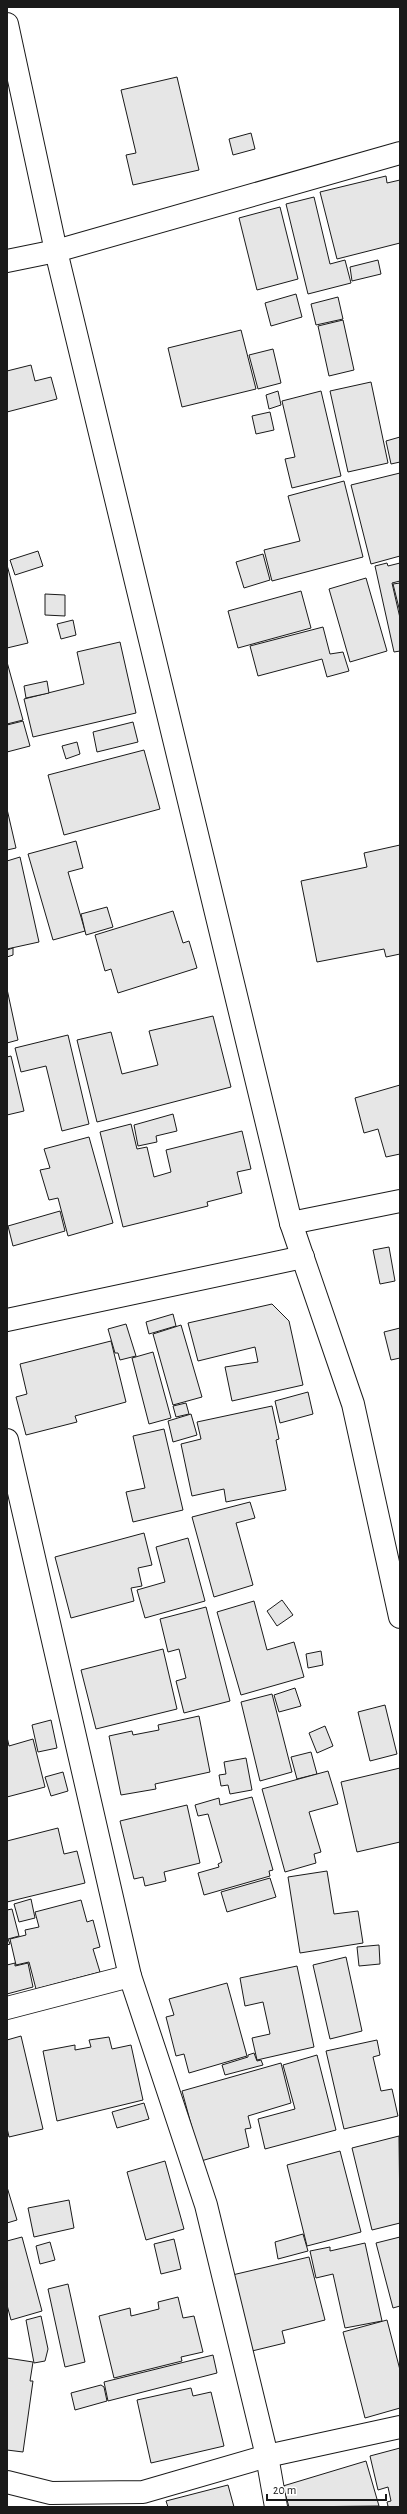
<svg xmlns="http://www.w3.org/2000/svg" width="407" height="2514" viewBox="0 0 407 2514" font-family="'Alegreya Sans',sans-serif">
<rect width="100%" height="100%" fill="#fff"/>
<!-- building -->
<g fill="#e6e6e6" stroke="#1a1a1a">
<path d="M177,77L199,170L133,185L126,155L136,153L121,90Z"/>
<path d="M251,133L255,149L233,155L229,139Z"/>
<path d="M386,176L387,183L400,180V243L337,259L320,192Z"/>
<path d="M314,197L330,264L345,260L351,283L308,294L286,204Z"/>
<path d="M280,207L298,279L257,290L239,218Z"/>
<path d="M378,260L381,274L352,281L350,267Z"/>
<path d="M296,294L302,317L271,326L265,303Z"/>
<path d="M338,297L343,319L316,325L311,304Z"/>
<path d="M343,320L354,370L329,376L318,326Z"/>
<path d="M241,330L256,389L182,407L168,348Z"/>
<path d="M273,349L281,383L258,389L249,355Z"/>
<path d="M31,365L35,381L51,377L57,399L7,412V371Z"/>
<path d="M371,382L388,463L348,472L330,391Z"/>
<path d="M278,391L281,405L269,409L266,395Z"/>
<path d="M321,391L341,476L292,488L285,459L295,457L282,401Z"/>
<path d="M270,412L274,430L256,434L252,416Z"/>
<path d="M400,437V462L391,464L386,441Z"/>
<path d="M400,473V556L371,564L351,485Z"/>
<path d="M344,481L363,557L272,581L264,550L300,541L288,496Z"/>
<path d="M38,551L43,566L15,575L10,560Z"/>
<path d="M263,554L270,580L244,588L236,562Z"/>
<path d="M387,563L388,566L400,563V581L392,583L400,618V651L394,652L375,566Z"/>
<path d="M7,565L28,643L7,648Z"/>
<path d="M366,578L387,651L350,662L329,589Z"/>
<path d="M400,583V612L393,584Z"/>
<path d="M301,591L311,628L238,648L228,611Z"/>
<path d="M45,594L65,595V616L45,615Z"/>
<path d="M73,620L76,635L61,639L57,624Z"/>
<path d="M323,627L330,654L343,652L349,671L327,677L322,659L258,676L250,646Z"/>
<path d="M120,642L136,713L33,737L24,699L84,684L77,652Z"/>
<path d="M7,662L23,720L7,724Z"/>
<path d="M47,681L49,693L26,698L24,686Z"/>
<path d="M23,721L30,746L7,752V725Z"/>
<path d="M133,722L138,742L97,752L93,732Z"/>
<path d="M77,742L80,754L66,759L62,746Z"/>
<path d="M144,750L160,809L64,835L48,775Z"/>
<path d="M7,809L16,848L7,850Z"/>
<path d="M76,841L83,868L68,872L85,931L53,940L28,854Z"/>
<path d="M400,845V954L386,957L384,949L317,962L301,881L367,867L364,853Z"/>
<path d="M20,857L39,942L7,949V861Z"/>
<path d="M107,907L113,927L86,935L81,914Z"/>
<path d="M173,911L183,943L189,941L197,968L118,993L111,969L105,971L95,935Z"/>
<path d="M13,948V955L7,957V950Z"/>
<path d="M7,989L18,1040L7,1043Z"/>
<path d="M213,1016L231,1087L97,1122L77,1040L111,1032L122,1074L158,1065L149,1031Z"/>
<path d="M68,1035L89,1124L62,1131L46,1066L21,1072L15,1048Z"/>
<path d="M11,1056L24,1111L7,1115V1057Z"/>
<path d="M400,1085V1154L386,1157L378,1129L364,1133L355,1098Z"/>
<path d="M173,1114L177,1131L156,1136L157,1142L138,1146L134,1125Z"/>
<path d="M131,1124L137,1149L147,1147L154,1177L171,1172L166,1150L242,1131L251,1169L237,1172L242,1193L207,1202L208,1206L123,1227L100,1132Z"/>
<path d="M89,1137L113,1223L68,1236L58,1198L49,1200L40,1170L50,1168L44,1149Z"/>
<path d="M60,1211L65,1231L13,1246L8,1226Z"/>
<path d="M389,1247L395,1281L380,1284L373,1250Z"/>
<path d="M272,1304L289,1321L303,1385L232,1401L225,1367L258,1362L255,1347L198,1361L188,1323Z"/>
<path d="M173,1314L176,1326L149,1334L146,1322Z"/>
<path d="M126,1324L136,1356L120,1360L118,1353H115L108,1329Z"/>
<path d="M181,1325L202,1397L173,1405L153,1334Z"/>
<path d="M400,1328V1358L391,1360L384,1332Z"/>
<path d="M111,1341L126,1402L75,1416L77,1422L26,1435L16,1397L27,1394L20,1364Z"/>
<path d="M153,1352L171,1418L149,1424L132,1358Z"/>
<path d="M308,1392L313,1414L280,1423L275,1401Z"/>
<path d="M186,1403L189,1414L176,1417L173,1406Z"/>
<path d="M272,1406L279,1439L276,1440L286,1490L226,1502L224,1489L192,1496L181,1444L201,1439L197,1422Z"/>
<path d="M191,1414L197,1435L173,1442L168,1421Z"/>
<path d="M164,1429L183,1510L133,1522L126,1492L145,1488L133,1436Z"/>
<path d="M250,1502L255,1518L236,1523L253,1585L214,1597L192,1517Z"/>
<path d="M144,1533L152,1565L138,1568L142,1586L131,1588L134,1601L71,1618L55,1557Z"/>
<path d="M188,1538L205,1601L145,1618L137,1590L165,1582L156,1547Z"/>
<path d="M282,1600L293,1615L277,1626L267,1611Z"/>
<path d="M254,1601L267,1650L294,1642L304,1677L241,1695L217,1612Z"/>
<path d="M206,1607L230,1701L184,1713L176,1681L186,1678L179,1649L168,1652L160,1619Z"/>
<path d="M163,1649L177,1709L96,1729L81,1670Z"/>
<path d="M321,1651L323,1665L308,1668L306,1654Z"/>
<path d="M295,1688L301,1706L279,1712L274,1695Z"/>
<path d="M272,1694L292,1772L260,1781L241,1702Z"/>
<path d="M385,1705L397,1754L370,1761L358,1712Z"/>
<path d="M199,1716L210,1772L155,1784L156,1789L121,1795L109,1736L132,1731L133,1735L159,1730L158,1725Z"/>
<path d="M51,1720L57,1748L38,1752L32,1725Z"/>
<path d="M325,1726L333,1746L317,1753L309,1733Z"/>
<path d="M7,1737L9,1746L33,1739L45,1787L7,1797Z"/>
<path d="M311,1752L317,1774L297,1779L291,1757Z"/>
<path d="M246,1758L252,1790L230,1794L228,1785L221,1786L219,1775L226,1774L224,1762Z"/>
<path d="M400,1768V1842L357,1852L341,1782Z"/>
<path d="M328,1771L338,1804L309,1812L321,1852L314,1854L316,1863L285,1872L262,1789Z"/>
<path d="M63,1772L68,1791L51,1796L45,1777Z"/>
<path d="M252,1797L273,1870L269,1871L270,1876L204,1895L198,1873L219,1867L218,1864L222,1862L208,1814L198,1816L195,1805L219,1798L220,1805Z"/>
<path d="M187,1805L200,1863L164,1872L166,1881L145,1886L143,1877L134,1879L120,1821Z"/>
<path d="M58,1828L64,1854L77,1851L85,1883L7,1902V1841Z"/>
<path d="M327,1871L334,1914L358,1911L363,1943L300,1953L288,1877Z"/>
<path d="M270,1878L276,1897L227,1912L221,1892Z"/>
<path d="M31,1899L35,1918L19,1922L14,1904Z"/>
<path d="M81,1900L87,1922L93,1920L100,1947L93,1949L100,1972L36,1989L29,1962L16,1965L10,1939L26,1935L25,1930L39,1927L35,1912Z"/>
<path d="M12,1909L19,1936L8,1939L10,1944L7,1945V1910Z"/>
<path d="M379,1945L380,1964L359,1966L357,1947Z"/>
<path d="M346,1957L362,2031L330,2039L313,1965Z"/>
<path d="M15,1963V1966L28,1963L33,1987L7,1994V1965Z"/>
<path d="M297,1966L314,2047L257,2060L252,2038L270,2034L263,2002L245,2006L240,1978Z"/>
<path d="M227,1983L247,2056L189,2073L184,2054L176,2056L166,2017L174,2015L169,1999Z"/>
<path d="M21,2036L43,2129L9,2137L7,2128V2040Z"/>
<path d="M109,2037L112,2049L131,2045L143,2100L57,2121L43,2051L75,2045V2050L91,2047L89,2040Z"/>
<path d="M377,2040L380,2055L373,2057L381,2091L392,2089L398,2116L344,2129L326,2051Z"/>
<path d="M254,2053L257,2061L261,2060L263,2065L225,2075L222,2065L248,2057V2055Z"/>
<path d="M317,2055L336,2130L265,2149L258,2119L295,2109L283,2065Z"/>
<path d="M281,2063L291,2103L248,2116L251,2128L245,2129L249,2147L201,2161L182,2091Z"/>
<path d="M144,2103L149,2119L117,2128L112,2112Z"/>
<path d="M399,2136L400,2223L372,2230L352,2148Z"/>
<path d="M340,2151L361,2232L307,2246L287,2165Z"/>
<path d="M165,2161L184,2229L146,2240L127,2172Z"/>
<path d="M7,2187L17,2220L7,2223Z"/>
<path d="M69,2200L74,2228L34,2237L28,2208Z"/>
<path d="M303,2234L308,2251L278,2259L275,2242Z"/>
<path d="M22,2237L42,2311L11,2320L7,2305V2241Z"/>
<path d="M400,2237V2306L393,2308L376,2243Z"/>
<path d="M174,2239L181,2269L161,2274L154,2244Z"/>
<path d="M50,2242L55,2260L40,2264L36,2246Z"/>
<path d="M365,2243L382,2321L345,2328L333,2274L316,2278L310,2251L330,2247V2251Z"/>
<path d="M309,2257L325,2320L282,2331L285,2343L252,2351L228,2276Z"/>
<path d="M68,2284L85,2362L65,2367L48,2289Z"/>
<path d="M178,2297L183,2318L194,2316L203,2352L181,2357L182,2361L114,2378L99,2316L130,2308L131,2316L159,2309L158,2302Z"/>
<path d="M41,2316L48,2349L45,2361L34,2363L26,2320Z"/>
<path d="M387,2320L400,2370V2408L365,2418L343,2332Z"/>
<path d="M213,2355L217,2373L108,2401L104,2382Z"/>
<path d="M7,2358L33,2362L30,2381H33L23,2452L7,2450Z"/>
<path d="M101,2385L104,2387L107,2401L75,2410L71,2393Z"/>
<path d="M191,2388L193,2396L211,2392L224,2446L151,2463L137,2400Z"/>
<path d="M400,2448V2507H385L388,2506L387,2502L391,2501L388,2487L378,2490L370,2456Z"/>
<path d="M366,2461L379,2506L289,2507L283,2486Z"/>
<path d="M228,2485L234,2507H168L166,2501Z"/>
</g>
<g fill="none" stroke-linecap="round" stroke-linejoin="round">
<defs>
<g id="minor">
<path d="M7,24L56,251L291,1223L353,1404L400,1617"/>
<path d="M7,261L56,251L400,153"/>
<path d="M291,1223L400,1201"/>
<path d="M7,1320L303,1257"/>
<path d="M7,1440L130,1976L206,2205L267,2456L276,2507"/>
<path d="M7,2008L130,1976"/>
<path d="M7,2482L51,2493L143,2492L267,2456L400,2427"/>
</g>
</defs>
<!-- minor casing -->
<use href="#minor" stroke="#1a1a1a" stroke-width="24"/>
<!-- minor -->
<use href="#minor" stroke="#fff" stroke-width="22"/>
</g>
<!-- border -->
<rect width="407" height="2514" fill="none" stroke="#1a1a1a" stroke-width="16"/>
<!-- scale -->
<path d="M267 2494v6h119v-6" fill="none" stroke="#1a1a1a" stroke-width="2"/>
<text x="273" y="2494" font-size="12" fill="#1a1a1a" stroke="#ffffff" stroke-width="3" paint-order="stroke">20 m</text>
</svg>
